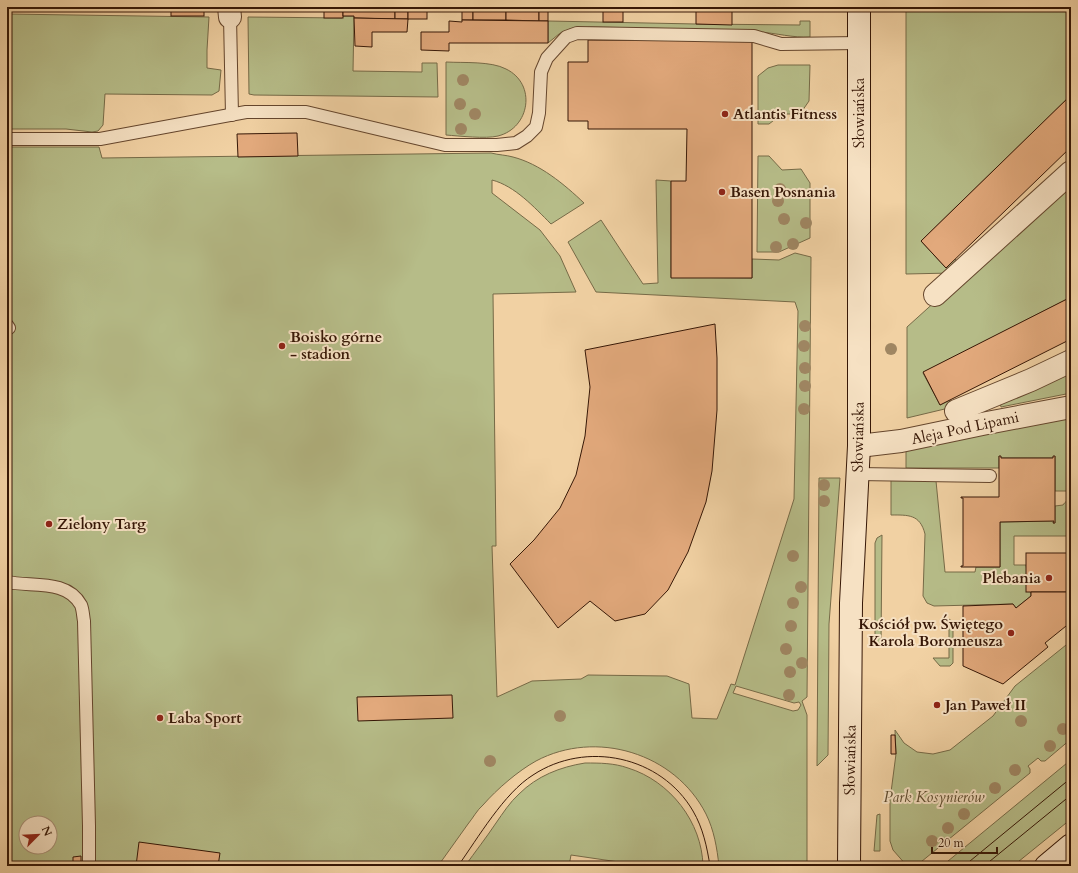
<svg xmlns="http://www.w3.org/2000/svg" width="1078" height="873" viewBox="0 0 1078 873" font-family="Cardo,serif">
<rect width="100%" height="100%" fill="#f1d1a3"/>
<filter id="stains"><feTurbulence type="fractalNoise" baseFrequency=".005" numOctaves="4"/><feColorMatrix values="0 0 0 0 .2 0 0 0 0 .09 0 0 0 0 .02 0 0 0 .5 -.17"/></filter>
<radialGradient id="worn" r=".72"><stop offset=".6" stop-color="#630" stop-opacity="0"/><stop offset="1" stop-color="#630" stop-opacity=".3"/></radialGradient>
<!-- green -->
<g fill="#b6bc88" stroke="#766a47" fill-rule="evenodd">
<path d="M906,7H1071V95L921,241L946,268L955,259L961,266L952,273L906,274Z"/>
<path d="M7,14L209,17L207,50V68L221,70L219,91L212,95L105,94L103,125L98,131L92,132L66,129H7Z"/>
<path d="M343,16H354L353,71L422,72V63H437L438,97L254,95L249,94L248,17L342,18Z"/>
<path d="M548,21L696,24L800,25V21H810V37C793,38 776,33 759,32C703,29 647,28 591,27L570,29L559,34L548,43Z"/>
<path d="M446,62C464,63 491,61 506,69C537,84 530,128 498,136C486,139 459,136 446,135Z"/>
<path d="M778,65H810L809,101L800,114H782L769,124H758V76L768,68Z"/>
<path d="M7,147H99L102,158L491,153C499,155 506,155 513,157C540,164 564,184 584,203L551,224C534,207 515,186 492,180V193L540,230L560,256L576,292L493,294L496,546H492L497,697L532,681L581,679L588,675L667,676L689,684L692,718L717,719L731,684L735,685L794,499L798,311L795,302L596,292L568,242L601,220L643,284L658,283L656,180L671,181V277L752,278V259L779,260L795,253L811,257L807,697L802,701L807,715V866H719C717,848 714,830 706,814C675,753 596,729 536,761C518,771 497,789 483,805C477,810 473,818 468,824C458,838 448,852 438,866H7V320L9,318L7,310ZM736,686L794,703L799,702L801,705L798,710L793,711L733,693ZM26,823H50V847H26Z"/>
<path d="M758,156H769L782,170L801,169L810,183V238L779,252H757Z"/>
<path d="M1071,179V297L923,373L940,405L950,400L953,407L907,418V327Z"/>
<path d="M1071,370V393L1001,407L1000,403Z"/>
<path d="M1065,418L1071,421V491H1055V456L1053,458H1001L999,456V468H906V450Z"/>
<path d="M819,478H840L829,624L828,755L817,766Z"/>
<path d="M891,480L936,481L945,572H975L976,567H1000V522L1054,521L1053,523H1055V506L1063,505C1065,502 1067,500 1071,500V536H1014V565H1026L1031,596L1016,608L1013,604L934,606L927,603L923,596L925,534C920,514 908,515 891,515Z"/>
<path d="M882,535L881,644L876,645L875,636V543L877,538Z"/>
<path d="M949,619L953,622V663L950,666H940L933,658H949Z"/>
<path d="M1071,641V739L1045,761H1041L1038,758L1028,766L1030,769V773L916,866H907L893,850L890,841V800L896,754L895,730L904,743L917,752L933,754L950,750L993,716L1015,686Z"/>
<path d="M585,763C600,763 614,763 628,768C670,781 702,822 703,866H646L571,855L569,866H465C475,852 486,838 496,823C503,813 510,802 519,794C537,776 560,767 585,763Z"/>
<path d="M1067,763L1071,769V819L1013,866H942Z"/>
<path d="M880,814V851H874L877,815Z"/>
</g>
<!-- building -->
<g fill="#e2a97c" stroke="#361706">
<rect x="171" y="7" width="33" height="9"/>
<rect x="265" y="7" width="56" height="1"/>
<rect x="324" y="7" width="19" height="11"/>
<path d="M343,7H395V19L354,18V16H343Z"/>
<rect x="395" y="7" width="13" height="12"/>
<rect x="408" y="7" width="19" height="12"/>
<rect x="462" y="7" width="11" height="13"/>
<rect x="473" y="7" width="33" height="13"/>
<path d="M506,7H539V21L506,20Z"/>
<rect x="539" y="7" width="9" height="14"/>
<path d="M696,7H732V25L696,24Z"/>
<rect x="603" y="11" width="20" height="11"/>
<path d="M354,18L408,19L407,32H372V47L355,46Z"/>
<path d="M462,20L548,21V43H449V51L421,50V32H449V21L462,22Z"/>
<path d="M588,40L752,41V278H671V181H686L687,129H588V121H568V62H588Z"/>
<path d="M1071,95V147L946,268L921,241Z"/>
<path d="M297,133L298,156L238,157L237,134Z"/>
<path d="M1071,297V339L940,405L923,372Z"/>
<path d="M715,324L717,358V410L712,471L706,502L688,552L668,590L645,614L615,621L590,601L558,628L510,564L534,540L560,508L576,475L585,436L590,387L585,350Z"/>
<path d="M999,456H1001V458H1053V456H1055V523H1053L1054,521L1000,522V567H961V566H963V498H961V497H999Z"/>
<rect x="1026" y="553" width="45" height="39"/>
<path d="M1031,592H1071V622L1045,643L1048,647L1003,684L963,666V606L1013,604L1016,608L1031,596Z"/>
<path d="M452,695L453,718L358,721L357,697Z"/>
<path d="M891,735H895L896,754H891Z"/>
<path d="M139,842L220,853L218,866H136Z"/>
<path d="M81,856V866H73V857Z"/>
<path d="M583,863L607,866H582Z"/>
</g>
<g fill="none" stroke-linecap="round" stroke-linejoin="round">
<defs>
<g id="lane">
<path d="M230,17L232,115"/>
<path d="M7,139H100L246,112H306L445,145H497L516,143L527,136L536,127L539,113L541,72L547,58L566,37L577,33L754,36L781,44L859,43"/>
<path d="M7,325L9,328"/>
<path d="M858,474L990,476"/>
<path d="M7,582C32,587 67,579 81,605C83,610 83,616 84,621L89,826V866"/>
</g>
<g id="street">
<path d="M229,7L230,17"/>
<path d="M935,295L1071,172"/>
<path d="M956,411L1031,380L1071,361"/>
<path d="M859,446L901,441L987,423L1071,407"/>
</g>
<g id="secondary">
<path d="M849,866L851,603L859,446V7"/>
<path d="M1046,866L1071,845"/>
</g>
</defs>
<!-- lane casing -->
<use href="#lane" stroke="#65462d" stroke-width="14"/>
<!-- street casing -->
<use href="#street" stroke="#65462d" stroke-width="24"/>
<!-- secondary casing -->
<use href="#secondary" stroke="#361706" stroke-width="24"/>
<!-- lane -->
<use href="#lane" stroke="#f6e1c3" stroke-width="12"/>
<!-- street -->
<use href="#street" stroke="#f6e1c3" stroke-width="22"/>
<!-- secondary -->
<use href="#secondary" stroke="#f6e1c3" stroke-width="22"/>
<!-- tram -->
<g stroke="#361706" stroke-width="1">
<path d="M458,866C478,838 504,793 533,775C586,740 661,756 693,811C703,828 707,847 710,866"/>
<path d="M964,866L1071,778"/>
<path d="M984,866L1071,795"/>
</g>
</g>
<!-- trees -->
<g fill="#9f8662">
<circle cx="463" cy="80" r="6"/>
<circle cx="460" cy="104" r="6"/>
<circle cx="475" cy="114" r="6"/>
<circle cx="461" cy="129" r="6"/>
<circle cx="780" cy="189" r="6"/>
<circle cx="778" cy="201" r="6"/>
<circle cx="784" cy="219" r="6"/>
<circle cx="806" cy="223" r="6"/>
<circle cx="793" cy="244" r="6"/>
<circle cx="776" cy="247" r="6"/>
<circle cx="805" cy="326" r="6"/>
<circle cx="804" cy="346" r="6"/>
<circle cx="891" cy="349" r="6"/>
<circle cx="805" cy="368" r="6"/>
<circle cx="805" cy="386" r="6"/>
<circle cx="804" cy="409" r="6"/>
<circle cx="824" cy="485" r="6"/>
<circle cx="824" cy="501" r="6"/>
<circle cx="793" cy="556" r="6"/>
<circle cx="801" cy="587" r="6"/>
<circle cx="793" cy="603" r="6"/>
<circle cx="791" cy="626" r="6"/>
<circle cx="786" cy="649" r="6"/>
<circle cx="802" cy="663" r="6"/>
<circle cx="790" cy="672" r="6"/>
<circle cx="789" cy="695" r="6"/>
<circle cx="560" cy="716" r="6"/>
<circle cx="1021" cy="721" r="6"/>
<circle cx="1063" cy="729" r="6"/>
<circle cx="1050" cy="746" r="6"/>
<circle cx="490" cy="761" r="6"/>
<circle cx="1015" cy="770" r="6"/>
<circle cx="995" cy="788" r="6"/>
<circle cx="964" cy="814" r="6"/>
<circle cx="948" cy="828" r="6"/>
<circle cx="932" cy="841" r="6"/>
</g>
<!-- markers -->
<g fill="#8f2418" stroke="#f6e1c3" stroke-width="1.5">
<circle cx="725" cy="114" r="4"/>
<circle cx="722" cy="192" r="4"/>
<circle cx="282" cy="346" r="4"/>
<circle cx="49" cy="524" r="4"/>
<circle cx="1049" cy="578" r="4"/>
<circle cx="1011" cy="633" r="4"/>
<circle cx="937" cy="705" r="4"/>
<circle cx="160" cy="718" r="4"/>
</g>
<g text-anchor="middle" dominant-baseline="central" stroke-width="4" stroke-linejoin="round" paint-order="stroke">
<!-- street labels -->
<g font-size="15" fill="#361706" stroke="#f6e1c3">
<text transform="translate(859 113) rotate(-90)">Słowiańska</text>
<text transform="translate(965 428) rotate(-12)">Aleja Pod Lipami</text>
<text transform="translate(858 437) rotate(-89)">Słowiańska</text>
<text transform="translate(850 760) rotate(-89)">Słowiańska</text>
</g>
<!-- poi labels -->
<g font-size="15" font-weight="bold" fill="#361706" stroke="#f6e1c3" text-anchor="start">
<text x="733" y="114">Atlantis Fitness</text>
<text x="730" y="192">Basen Posnania</text>
<text x="290" y="337">Boisko górne<tspan x="290" dy="17">- stadion</tspan></text>
<text x="57" y="524">Zielony Targ</text>
<text x="1041" y="578" text-anchor="end">Plebania</text>
<text x="1003" y="624" text-anchor="end">Kościół pw. Świętego<tspan x="1003" dy="17">Karola Boromeusza</tspan></text>
<text x="945" y="705">Jan Paweł II</text>
<text x="168" y="718">Laba Sport</text>
</g>
<!-- park labels -->
<g font-size="15" font-style="italic" fill="#5c492d" stroke="#f6e1c3">
<text x="934" y="797">Park Kosynierów</text>
</g>
</g>
<!-- margin -->
<rect width="1078" height="873" fill="none" stroke="#f1d1a3" stroke-width="24"/>
<rect x="8" y="8" width="1062" height="857" fill="none" stroke="#361706" stroke-width="2"/>
<rect x="12" y="12" width="1054" height="849" fill="none" stroke="#361706"/>
<!-- north arrow -->
<g transform="translate(38 835) rotate(66)"><circle r="19" fill="#f6e1c3" stroke="#a99077"/>
<path d="M0-3L7 15L0 10L-7 15Z" fill="#8f2418"/>
<text y="-6" font-size="11" font-weight="bold" text-anchor="middle" fill="#361706">N</text>
</g>
<!-- scale -->
<path d="M932 847v6h65v-6" fill="none" stroke="#361706" stroke-width="2"/>
<text x="938" y="847" font-size="12" fill="#361706" stroke="#f6e1c3" stroke-width="3" paint-order="stroke">20 m</text>
<rect width="100%" height="100%" filter="url(#stains)"/>
<rect width="100%" height="100%" fill="url(#worn)"/>
</svg>
